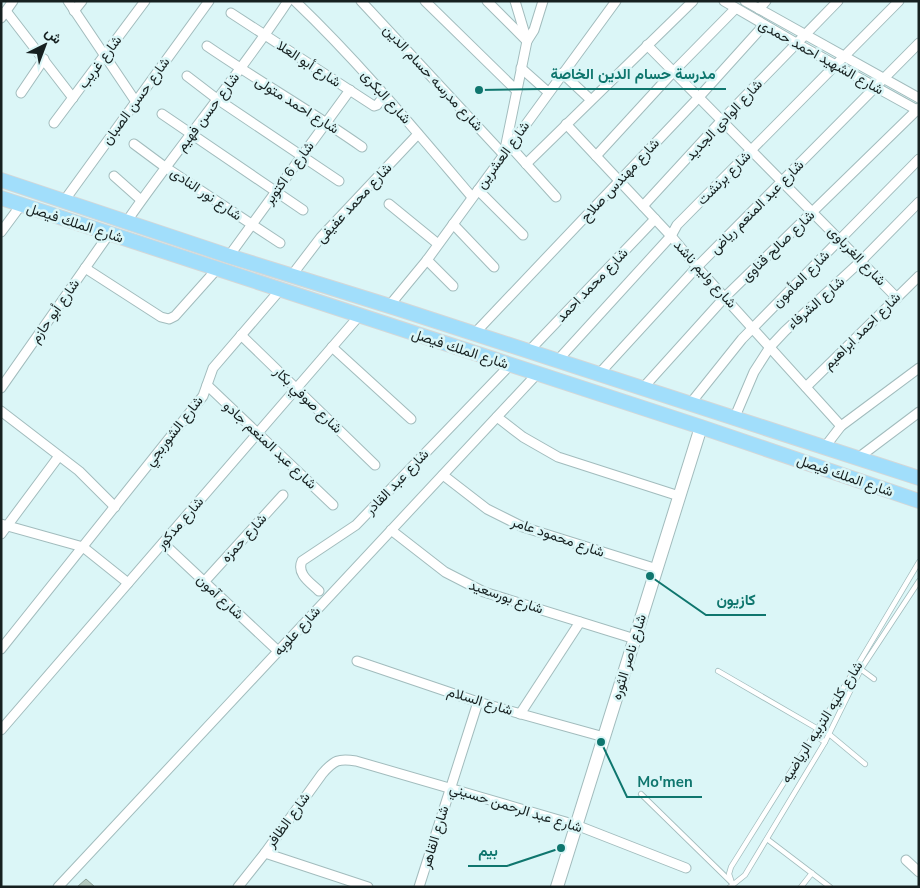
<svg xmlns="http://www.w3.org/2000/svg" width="920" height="888" viewBox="0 0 920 888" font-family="'Nunito Sans',Vazirmatn,sans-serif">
<rect width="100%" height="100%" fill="#dbf6f7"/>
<!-- building -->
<path fill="#b5cbc1" stroke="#8ca299" d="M86,879L95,887H77Z"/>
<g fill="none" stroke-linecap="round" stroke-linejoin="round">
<defs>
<g id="lane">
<path d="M859,668L874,679"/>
<path d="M718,671L818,729"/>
<path d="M829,734L865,764"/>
<path d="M814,735L825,742"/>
<path d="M641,794L731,882"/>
<path d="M767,839L830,887"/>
<path d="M732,883L729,874L731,867L857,666L919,562"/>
<path d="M730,887L745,875L825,742L861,669L919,581"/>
<path d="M801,887L812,873"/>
</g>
<g id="street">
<path d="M68,1L136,102"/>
<path d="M295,1C359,62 415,130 472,197"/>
<path d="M361,1L504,155"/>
<path d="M425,1L517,91"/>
<path d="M487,1L527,41L534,30L543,1"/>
<path d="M724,1L796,43L919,111"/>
<path d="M745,1L919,98"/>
<path d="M759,9L766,1"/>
<path d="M6,11L73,98"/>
<path d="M74,11L82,1"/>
<path d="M231,13L374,106L377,105L385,95"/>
<path d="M1,18L13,1"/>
<path d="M647,45L897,298"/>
<path d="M207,46C258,81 311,111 362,147"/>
<path d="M521,68L548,92"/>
<path d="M562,73L591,100"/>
<path d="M187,76L217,99L339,181"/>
<path d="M21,93L44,59"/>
<path d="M162,114L303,210"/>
<path d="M54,123L145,1"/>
<path d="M566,124L671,236L697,267L841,426"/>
<path d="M134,144L165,167L280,243"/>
<path d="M510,146L556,197"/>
<path d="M505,149L527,41L515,1"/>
<path d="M596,156L674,71L735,9"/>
<path d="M526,164L693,1"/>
<path d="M114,176L141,200"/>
<path d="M478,190L523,235"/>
<path d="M64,201L209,1"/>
<path d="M389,204L438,244"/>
<path d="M643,206L722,120L838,1"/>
<path d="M127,221C178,147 238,77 288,1"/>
<path d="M453,224L494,267"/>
<path d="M1,232L21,205"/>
<path d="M229,256L350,90"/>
<path d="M427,260L453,286"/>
<path d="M85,268L161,317L169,319L175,316L217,269"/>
<path d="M292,275L321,237L418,134"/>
<path d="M389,306L427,260L616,1"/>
<path d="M474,334L699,97L764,25"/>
<path d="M241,335L375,465"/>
<path d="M332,347L411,419"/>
<path d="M528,352L655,219"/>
<path d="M557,361L671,236L677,225L899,1"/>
<path d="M598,375L697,267L919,43"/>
<path d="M207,385L333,505"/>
<path d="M806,387L919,276"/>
<path d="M1,388L109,234"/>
<path d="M642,389L725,297L919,108"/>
<path d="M690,404L742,339L919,159"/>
<path d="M1,411L79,471L115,507"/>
<path d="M497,417L523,437L558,457L679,496"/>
<path d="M734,419L754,372L770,347L785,331L861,261L919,202"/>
<path d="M824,448L841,426L919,368"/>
<path d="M858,458L919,412"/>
<path d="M443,475L487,509L523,527L657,569"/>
<path d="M1,524L83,547L128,583"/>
<path d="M391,530L445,572L484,592L635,639"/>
<path d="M1,534L59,456"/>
<path d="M163,543L278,651"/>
<path d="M204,582L283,495"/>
<path d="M319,591C311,583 296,574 302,561L356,525L510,365"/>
<path d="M1,649L203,396L213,368L280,290"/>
<path d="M357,661L478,702L604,737"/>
<path d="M520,714L580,622"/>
<path d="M1,730L359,316"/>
<path d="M265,853L368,887"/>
<path d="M906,860L919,872"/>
<path d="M58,887L537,374"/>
<path d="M238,887L265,853L322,774C334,760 339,758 356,761L576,825L686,868"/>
<path d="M419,887L478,702"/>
</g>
<path id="secondary" d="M557,887L701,427"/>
<g id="primary">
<path d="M1,180L229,256L396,308L919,478"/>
<path d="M1,198L701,427L919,501"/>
</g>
</defs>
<!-- lane casing -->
<use href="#lane" stroke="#a2bcbd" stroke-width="6"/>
<!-- street casing -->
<use href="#street" stroke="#a2bcbd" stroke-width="11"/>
<!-- secondary casing -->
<use href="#secondary" stroke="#a2bcbd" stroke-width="14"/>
<!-- primary casing -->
<use href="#primary" stroke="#d5d7d7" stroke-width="16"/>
<!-- lane -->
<use href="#lane" stroke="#fff" stroke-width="4.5"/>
<!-- street -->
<use href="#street" stroke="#fff" stroke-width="9"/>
<!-- secondary -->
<use href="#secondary" stroke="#fff" stroke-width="12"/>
<!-- primary -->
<use href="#primary" stroke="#a1defb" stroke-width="14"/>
</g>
<g text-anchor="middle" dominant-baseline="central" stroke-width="5" stroke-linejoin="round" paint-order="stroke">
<!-- street labels -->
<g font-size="14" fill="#162020" stroke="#dbf6f7">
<text transform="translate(821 57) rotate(29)">شارع الشهيد احمد حمدى</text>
<text transform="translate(100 62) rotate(-53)">شارع غريب</text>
<text transform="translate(309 64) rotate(33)">شارع أبو العلا</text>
<text transform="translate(433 78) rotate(47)">شارع مدرسه حسام الدين</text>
<text transform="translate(386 97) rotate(48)">شارع البكرى</text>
<text transform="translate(136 101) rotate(-54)">شارع حسن الصبان</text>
<text transform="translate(297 105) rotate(32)">شارع احمد متولى</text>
<text transform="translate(208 112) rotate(-53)">شارع حسن فهيم</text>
<text transform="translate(724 120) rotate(-47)">شارع الوادى الجديد</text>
<text transform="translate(503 155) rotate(-54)">شارع العشرين</text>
<text transform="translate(289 173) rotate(-54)">شارع 6 اكتوبر</text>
<text transform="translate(724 178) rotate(-45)">شارع برنشت</text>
<text transform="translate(620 180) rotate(-47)">شارع مهندس صلاح</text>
<text transform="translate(206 194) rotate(34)">شارع نور النادى</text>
<text transform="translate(354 203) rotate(-47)">شارع محمد عفيفى</text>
<text transform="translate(757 207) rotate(-45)">شارع عبد المنعم رياض</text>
<text transform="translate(75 223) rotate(18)">شارع الملك فيصل</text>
<text transform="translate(778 246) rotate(-44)">شارع صالح قناوى</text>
<text transform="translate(857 256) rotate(46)">شارع الغرباوى</text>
<text transform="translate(705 274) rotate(48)">شارع وليم ناشد</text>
<text transform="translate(801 279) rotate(-45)">شارع المأمون</text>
<text transform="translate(592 285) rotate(-46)">شارع محمد احمد</text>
<text transform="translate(816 303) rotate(-42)">شارع الشرفاء</text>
<text transform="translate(55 311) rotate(-55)">شارع أبو حازم</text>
<text transform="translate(862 331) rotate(-45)">شارع احمد ابراهيم</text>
<text transform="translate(460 349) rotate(18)">شارع الملك فيصل</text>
<text transform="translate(308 400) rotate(44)">شارع صوفي بكار</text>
<text transform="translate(174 431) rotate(-52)">شارع الشوربجي</text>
<text transform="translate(270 445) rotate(43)">شارع عبد المنعم جادو</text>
<text transform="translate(845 476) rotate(19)">شارع الملك فيصل</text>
<text transform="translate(397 482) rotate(-46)">شارع عبد القادر</text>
<text transform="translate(180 523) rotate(-49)">شارع مدكور</text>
<text transform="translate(558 537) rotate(19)">شارع محمود عامر</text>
<text transform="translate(244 538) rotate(-48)">شارع حمزه</text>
<text transform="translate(220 597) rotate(43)">شارع آمون</text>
<text transform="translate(506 597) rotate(19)">شارع بورسعيد</text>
<text transform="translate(297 631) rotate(-47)">شارع علوبه</text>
<text transform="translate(629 657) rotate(-73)">شارع ناصر الثوره</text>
<text transform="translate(480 701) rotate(17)">شارع السلام</text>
<text transform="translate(822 722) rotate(-58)">شارع كليه التربيه الرياضيه</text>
<text transform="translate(516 808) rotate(17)">شارع عبد الرحمن حسيني</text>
<text transform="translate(288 820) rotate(-54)">شارع الظافر</text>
<text transform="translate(435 837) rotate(-73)">شارع القاهر</text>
</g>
</g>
<!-- callouts -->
<path fill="none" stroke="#0f766e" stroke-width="2" d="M479 90L541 89H726M650 576L706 615H766M601 742L627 797H702M561 848L507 866H468"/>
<g fill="#0f766e" stroke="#dbf6f7" stroke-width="2">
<circle cx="479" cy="90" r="5"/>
<circle cx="650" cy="576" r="5"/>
<circle cx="601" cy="742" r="5"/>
<circle cx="561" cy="848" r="5"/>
</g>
<g font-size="15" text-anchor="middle" font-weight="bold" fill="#0f766e" stroke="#dbf6f7" stroke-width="5" stroke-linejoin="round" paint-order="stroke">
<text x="633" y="79">مدرسة حسام الدين الخاصة</text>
<text x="736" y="605">كازيون</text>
<text x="665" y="787">Mo'men</text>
<text x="488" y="856">بيم</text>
</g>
<!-- border -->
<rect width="920" height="888" fill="none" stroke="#162020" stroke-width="5"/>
<!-- north arrow -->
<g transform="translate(45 45) rotate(42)" stroke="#dbf6f7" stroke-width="4" paint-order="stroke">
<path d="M0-4L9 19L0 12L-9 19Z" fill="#162020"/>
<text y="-8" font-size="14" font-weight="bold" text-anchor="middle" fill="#162020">ش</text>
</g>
</svg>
